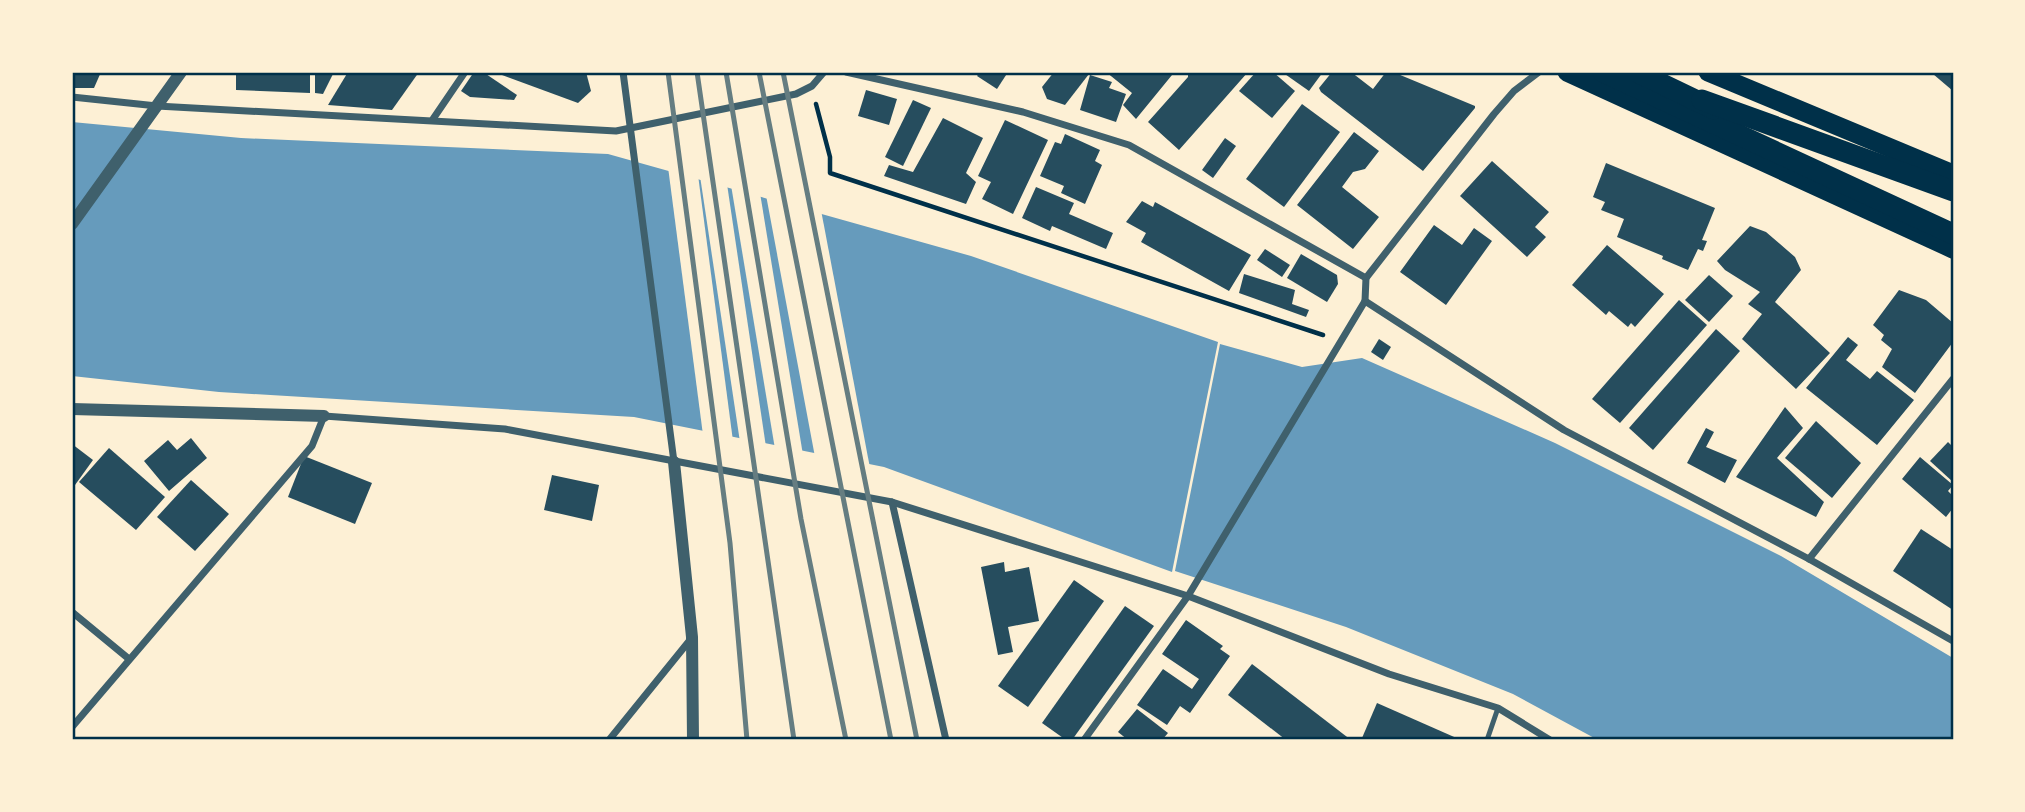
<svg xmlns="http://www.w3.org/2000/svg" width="2025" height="812" viewBox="0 0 2025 812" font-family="Karla,sans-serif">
<rect width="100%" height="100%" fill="#fdf0d5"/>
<!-- water -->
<g fill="#669bbc">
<path d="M72,122L241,138L608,154L971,256L1218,342L1172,572L884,467L634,417L219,392L72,376Z"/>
<path d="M1220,344L1302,367L1362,358L1555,443L1781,556L1953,658V740H1598L1513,694L1346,627L1175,571Z"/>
</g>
<!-- pier -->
<g fill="#fdf0d5">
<path d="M668,167L698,175L733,441L703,435Z"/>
<path d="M700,176L727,184L766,447L740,442Z"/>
<path d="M731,185L760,193L803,455L775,449Z"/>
<path d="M766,195L821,210L870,468L815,457Z"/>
</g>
<!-- building -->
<g fill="#264d5e">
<path d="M72,72H101L94,88H72Z"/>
<path d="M236,72H310V93L236,90Z"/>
<path d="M315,72H334L323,94L315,93Z"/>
<path d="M348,72H419L392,110L328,105Z"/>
<path d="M474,72H483L517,95L514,100L470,97L461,91Z"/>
<path d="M494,72H586L591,91L578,103Z"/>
<path d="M980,72H1008L997,89L977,76Z"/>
<path d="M1054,72H1086L1089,74L1065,105L1047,99L1042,87Z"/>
<path d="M1106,72H1168L1172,75L1136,119L1123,105L1132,93Z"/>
<path d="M1188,72H1248L1179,150L1148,122L1188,77Z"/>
<path d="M1256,72H1273L1295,91L1272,118L1239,91Z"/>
<path d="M1282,72H1323L1309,91Z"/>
<path d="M1332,72H1351L1373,89L1386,72H1393L1475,106V108L1423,171L1321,92L1319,88Z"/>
<path d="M1935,72H1953V91L1933,74Z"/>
<path d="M1090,75L1112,82L1109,88L1126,94L1116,122L1080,110Z"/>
<path d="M866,90L897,99L889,125L858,116Z"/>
<path d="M913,100L931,108L903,166L885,157Z"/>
<path d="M1302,104L1340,132L1284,207L1246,179Z"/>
<path d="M943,118L983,138L966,173L976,182L966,204L884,176L889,165L913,172Z"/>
<path d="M1005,120L1048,140L1013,214L982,199L991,182L978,176Z"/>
<path d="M1354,132L1379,151L1365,169L1353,172L1342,187L1379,217L1353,249L1297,205Z"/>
<path d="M1065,134L1100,150L1095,161L1102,165L1085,204L1061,193L1064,186L1040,176L1055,142L1061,144Z"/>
<path d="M1225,138L1236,146L1213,178L1202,170Z"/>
<path d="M1492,161L1549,212L1535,227L1546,237L1527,257L1460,196Z"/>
<path d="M1606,163L1715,208L1702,240L1707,241L1703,251L1698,249L1688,270L1662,259L1663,256L1617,237L1624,219L1601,210L1605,202L1593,197Z"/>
<path d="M1036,187L1074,203L1069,214L1113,233L1106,249L1052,226L1050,231L1022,218Z"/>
<path d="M1142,201L1153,207L1155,202L1251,255L1229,291L1141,242L1146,233L1126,222Z"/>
<path d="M1434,225L1462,245L1474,228L1492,241L1446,305L1400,272Z"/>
<path d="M1750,226L1766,232L1795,257L1801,270L1775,302L1830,353L1796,389L1742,339L1762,314L1748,304L1760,292L1725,270L1717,261Z"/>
<path d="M1607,245L1664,294L1635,327L1631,323L1628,327L1609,311L1606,315L1572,285Z"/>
<path d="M1265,249L1290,265L1282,277L1257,260Z"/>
<path d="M1301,254L1337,275L1338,284L1327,302L1287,278Z"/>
<path d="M1244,274L1295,290L1292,304L1309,310L1306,317L1239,293Z"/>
<path d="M1709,275L1733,296L1709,322L1685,300Z"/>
<path d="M1899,290L1926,300L1953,323V342L1915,393L1882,367L1892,349L1881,340L1884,335L1873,325Z"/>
<path d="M1679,300L1707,325L1620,423L1592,399Z"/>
<path d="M1716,329L1740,351L1653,450L1629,428Z"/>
<path d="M1848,337L1858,345L1846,360L1870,379L1877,371L1914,400L1877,445L1806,388Z"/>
<path d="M1379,339L1391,347L1383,360L1371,352Z"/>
<path d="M1785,407L1803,428L1777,458L1824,502L1816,517L1736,477Z"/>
<path d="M1816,421L1861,463L1832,498L1785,458Z"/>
<path d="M1706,428L1714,432L1706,447L1737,460L1725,483L1687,463Z"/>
<path d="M191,438L207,458L169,491L144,461L168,440L177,450Z"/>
<path d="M1948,442L1953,447V482L1930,461Z"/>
<path d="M72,444L93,460L75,485L72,483Z"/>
<path d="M109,448L165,497L136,530L79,482Z"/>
<path d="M304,456L372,483L355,524L288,497Z"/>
<path d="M1920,457L1953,485L1948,491L1953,496V508L1946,517L1902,479Z"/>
<path d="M552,475L599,485L592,521L544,510Z"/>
<path d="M191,480L229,514L195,551L157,517Z"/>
<path d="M1921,529L1953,550V610L1893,571Z"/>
<path d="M1004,562L1005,572L1029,567L1039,621L1008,627L1013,652L998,655L981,567Z"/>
<path d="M1074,580L1104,601L1028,707L998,686Z"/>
<path d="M1125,606L1154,626L1072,740H1066L1042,723Z"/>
<path d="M1186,620L1223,646L1220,649L1230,656L1190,713L1180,706L1167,725L1137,705L1163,669L1192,689L1199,679L1162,654Z"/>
<path d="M1252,664L1351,740H1286L1228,695Z"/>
<path d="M1377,703L1461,740H1368L1362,738Z"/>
<path d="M1137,709L1168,733L1162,740H1128L1118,732Z"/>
</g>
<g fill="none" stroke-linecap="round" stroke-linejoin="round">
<!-- path -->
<path stroke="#003049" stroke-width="4.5" d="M816,104L830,157V173L1323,335"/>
<!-- service -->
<path stroke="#3f606c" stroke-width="5" d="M1487,740L1498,708"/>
<!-- minor -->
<g stroke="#3f606c" stroke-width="7">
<path d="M623,72L674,462"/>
<path d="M846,72L1023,112L1129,145L1366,278"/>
<path d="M72,97L157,106L616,131L796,94L812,86L824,72"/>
<path d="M433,119L465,72"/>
<path d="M1365,301L1564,430L1809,559L1953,641"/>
<path d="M892,502L946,740"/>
<path d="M1809,559L1953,379"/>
<path d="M72,612L129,659"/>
<path d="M72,727L312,446L324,416L505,429L892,502L1188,596L1389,674L1498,708L1550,740"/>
<path d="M609,740L690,640"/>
<path d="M1084,740L1188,596L1365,301L1366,278L1494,114L1514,91L1539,72"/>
</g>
<!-- tertiary -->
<g stroke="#3f606c" stroke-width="12">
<path d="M72,224L181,72"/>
<path d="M72,409L324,416"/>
<path d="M674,462L692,637L693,740"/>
</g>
<!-- trunk -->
<g stroke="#003049" stroke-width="19">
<path d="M1567,72L1953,249"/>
<path d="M1708,72L1953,174"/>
</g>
<!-- motorway -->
<g stroke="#003049" stroke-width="21">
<path d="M1603,72L1953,234"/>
<path d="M1637,72L1714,109"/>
<path d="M1702,100L1953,191"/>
</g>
<!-- rail -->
<g stroke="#657d81" stroke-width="5">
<path d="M668,72L730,543L747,740"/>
<path d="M697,72L794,740"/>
<path d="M726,72L801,519L846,740"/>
<path d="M759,72L891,740"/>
<path d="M783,72L917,740"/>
</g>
</g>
<!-- border -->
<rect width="2025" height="812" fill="none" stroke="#fdf0d5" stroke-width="147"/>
<rect x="74" y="74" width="1878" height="664" fill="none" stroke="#003049" stroke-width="2.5"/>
</svg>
